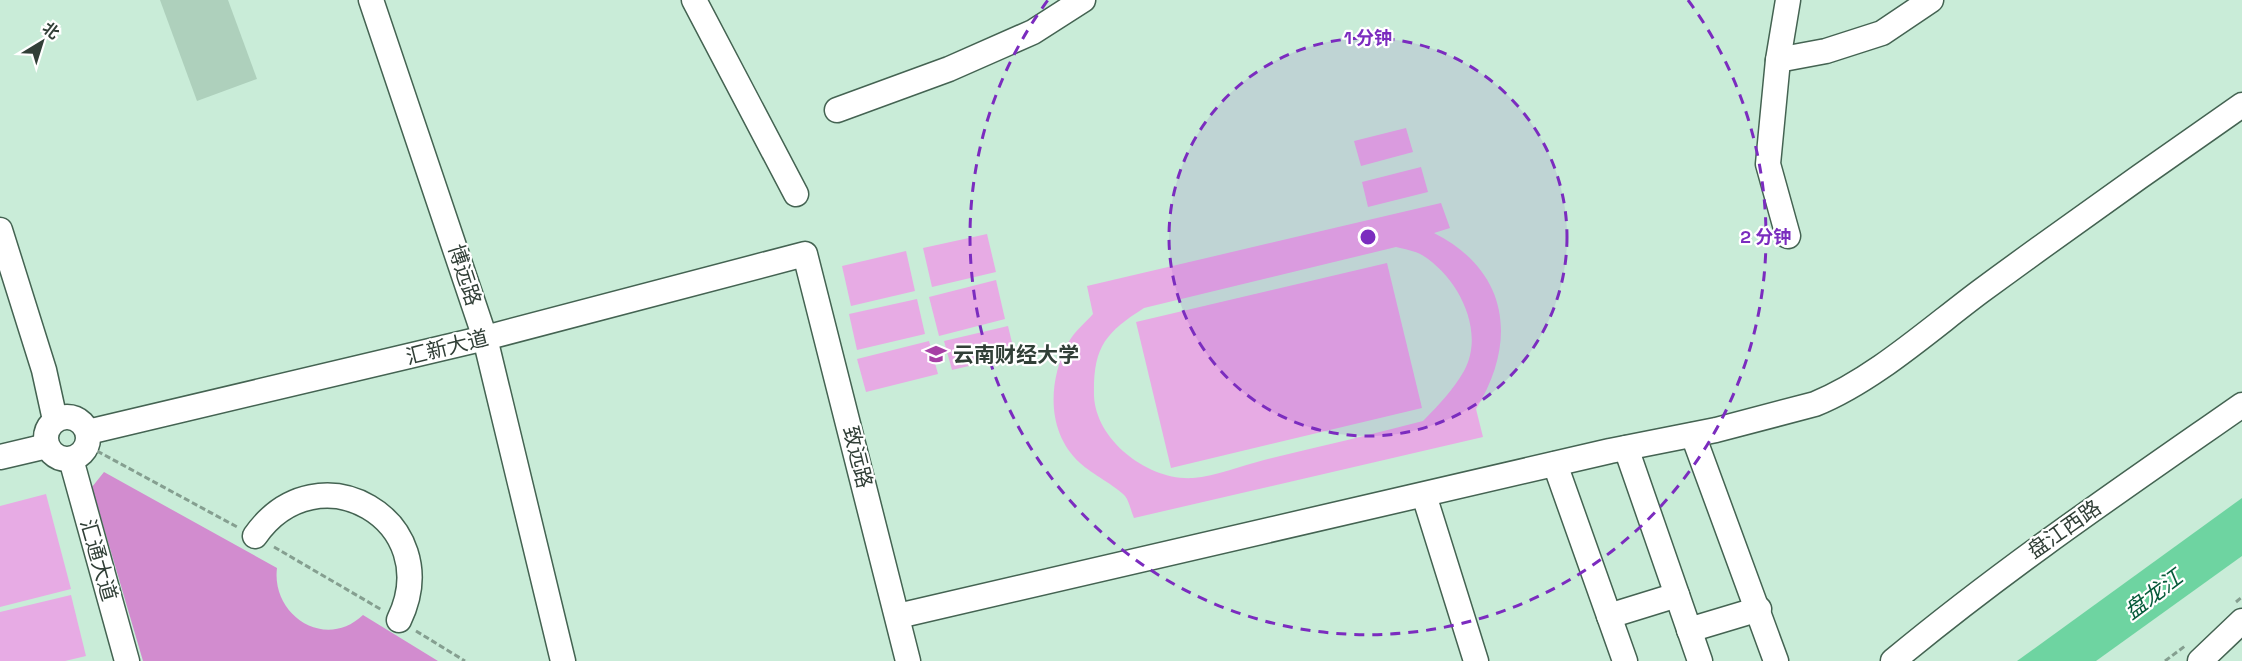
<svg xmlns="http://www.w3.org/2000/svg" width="2242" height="661" viewBox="0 0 2242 661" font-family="'Space Grotesk','Noto Sans SC',sans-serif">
<rect width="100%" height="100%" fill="#c9ecd8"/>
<!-- green -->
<g fill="#e7abe4" fill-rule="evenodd">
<path d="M1406,128L1413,152L1361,166L1354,141Z"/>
<path d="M1421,167L1428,192L1368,207L1362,182Z"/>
<path d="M1441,203L1450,228L1434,233C1509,271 1518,341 1476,409L1483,437L1134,518C1131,511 1129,501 1125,496C1116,486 1092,474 1080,463C1046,432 1048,381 1068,343C1074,332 1085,323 1093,314L1087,286ZM1396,247C1404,249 1415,251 1422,255C1458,277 1486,331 1464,371C1453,390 1438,406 1423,421C1370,435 1317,447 1264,460C1241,466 1216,476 1193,478C1149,481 1096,441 1094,396C1093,347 1105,333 1144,308Z"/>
<path d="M987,234L996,272L932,287L923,248Z"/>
<path d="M906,251L915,291L851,306L842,266Z"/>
<path d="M1387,263L1422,408L1171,468L1136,322Z"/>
<path d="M996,280L1005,319L939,336L929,297Z"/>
<path d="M917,299L925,334L857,350L849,314Z"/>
<path d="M1008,326L1015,355L952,370L944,341Z"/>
<path d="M929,341L938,374L866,392L857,359Z"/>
<path d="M46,494L71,589L0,607V506Z"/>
<path d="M71,595L86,656L65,661H0V612Z"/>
</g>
<!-- forest -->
<path fill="#d28ccf" d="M104,472L277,568C271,615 325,651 363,615L438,661H143L92,487Z"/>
<!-- water -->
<path fill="#6ed4a1" d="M2242,498V556L2096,661H2017Z"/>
<!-- building -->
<path fill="#aed0bc" d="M160,0H228L257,79L197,101Z"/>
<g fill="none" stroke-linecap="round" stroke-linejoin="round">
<defs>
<g id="minor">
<path d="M371,0L485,338L563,661"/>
<path d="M694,0L796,194"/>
<path d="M1788,0L1778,60L1768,164L1788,236"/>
<path d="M1778,60L1826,51L1882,33L1931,0"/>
<path d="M837,110L949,69L1033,32L1083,0"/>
<path d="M0,230L44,370L55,420"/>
<circle cx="67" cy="438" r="21"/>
<path d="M88,432L485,338L805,254L908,661"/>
<path d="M1693,435L1776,661"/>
<path d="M1626,448L1700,661"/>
<path d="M0,457L47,446"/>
<path d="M71,459L127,661"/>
<path d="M1555,464L1625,661"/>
<path d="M1424,495L1476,661"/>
<path d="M255,536C318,446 447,521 399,620"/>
<path d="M898,616L1610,451L1716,430L1815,404C1874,380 1930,329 1981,291C2067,228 2154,166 2242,105"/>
<path d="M1609,616L1677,595"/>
<path d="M1689,630L1759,609"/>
<path d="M1893,661C2005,568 2123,488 2242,405"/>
<path d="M2200,661L2242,621"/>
</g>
</defs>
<!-- minor casing -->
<use href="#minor" stroke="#446352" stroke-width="27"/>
<!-- path -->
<g stroke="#859f90" stroke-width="3" stroke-dasharray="6 3" stroke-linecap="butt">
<path d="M97,451L239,528"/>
<path d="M274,547L382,610"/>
<path d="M2236,602L2242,597"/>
<path d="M416,631L465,661"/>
<path d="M2165,661L2185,646"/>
</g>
<!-- minor -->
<use href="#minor" stroke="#fff" stroke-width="24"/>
</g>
<!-- distance rings -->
<circle cx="1368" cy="237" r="199" fill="#7b2cbf" fill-opacity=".12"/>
<g fill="none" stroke="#7b2cbf" stroke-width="3" stroke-dasharray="10 8">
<circle cx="1368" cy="237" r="199"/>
<path d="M1688 0A398 398 0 1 1 1048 0"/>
</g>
<!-- icons -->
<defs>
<symbol id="school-bare" viewBox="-9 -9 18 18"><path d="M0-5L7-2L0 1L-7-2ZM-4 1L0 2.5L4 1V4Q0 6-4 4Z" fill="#a640a5" stroke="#fff" stroke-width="2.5" paint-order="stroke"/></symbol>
</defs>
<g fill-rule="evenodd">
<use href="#school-bare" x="921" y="339" width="30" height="30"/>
</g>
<g text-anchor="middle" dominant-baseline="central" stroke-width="4.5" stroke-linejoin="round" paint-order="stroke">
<!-- street labels -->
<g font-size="21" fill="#313f37" stroke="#fff">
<text transform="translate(465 275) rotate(72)">博远路</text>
<text transform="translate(447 347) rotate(-14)">汇新大道</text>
<text transform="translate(858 457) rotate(76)">致远路</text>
<text transform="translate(2064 529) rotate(-35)">盘江西路</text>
<text transform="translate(99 560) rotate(74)">汇通大道</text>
</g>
<!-- poi labels -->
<g font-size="21" font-weight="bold" fill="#313f37" stroke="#fff" text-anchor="start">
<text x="953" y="354">云南财经大学</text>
</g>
<!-- water labels -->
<g font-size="22" font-style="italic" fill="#065a3a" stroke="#fff">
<text transform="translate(2153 594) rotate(-37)">盘龙江</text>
</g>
</g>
<circle cx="1368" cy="237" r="9" fill="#7b2cbf" stroke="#fff" stroke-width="3"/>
<g font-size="18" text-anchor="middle" font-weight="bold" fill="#7b2cbf" stroke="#fff" stroke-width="4.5" stroke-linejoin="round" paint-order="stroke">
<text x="1368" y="44">1 分钟</text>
<text x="1766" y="243">2 分钟</text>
</g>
<!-- north arrow -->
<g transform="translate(42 42) rotate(38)" stroke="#ffffff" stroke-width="4.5" paint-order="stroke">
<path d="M0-4.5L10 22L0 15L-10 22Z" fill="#313f37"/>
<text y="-9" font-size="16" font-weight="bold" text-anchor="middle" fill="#313f37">北</text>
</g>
</svg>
